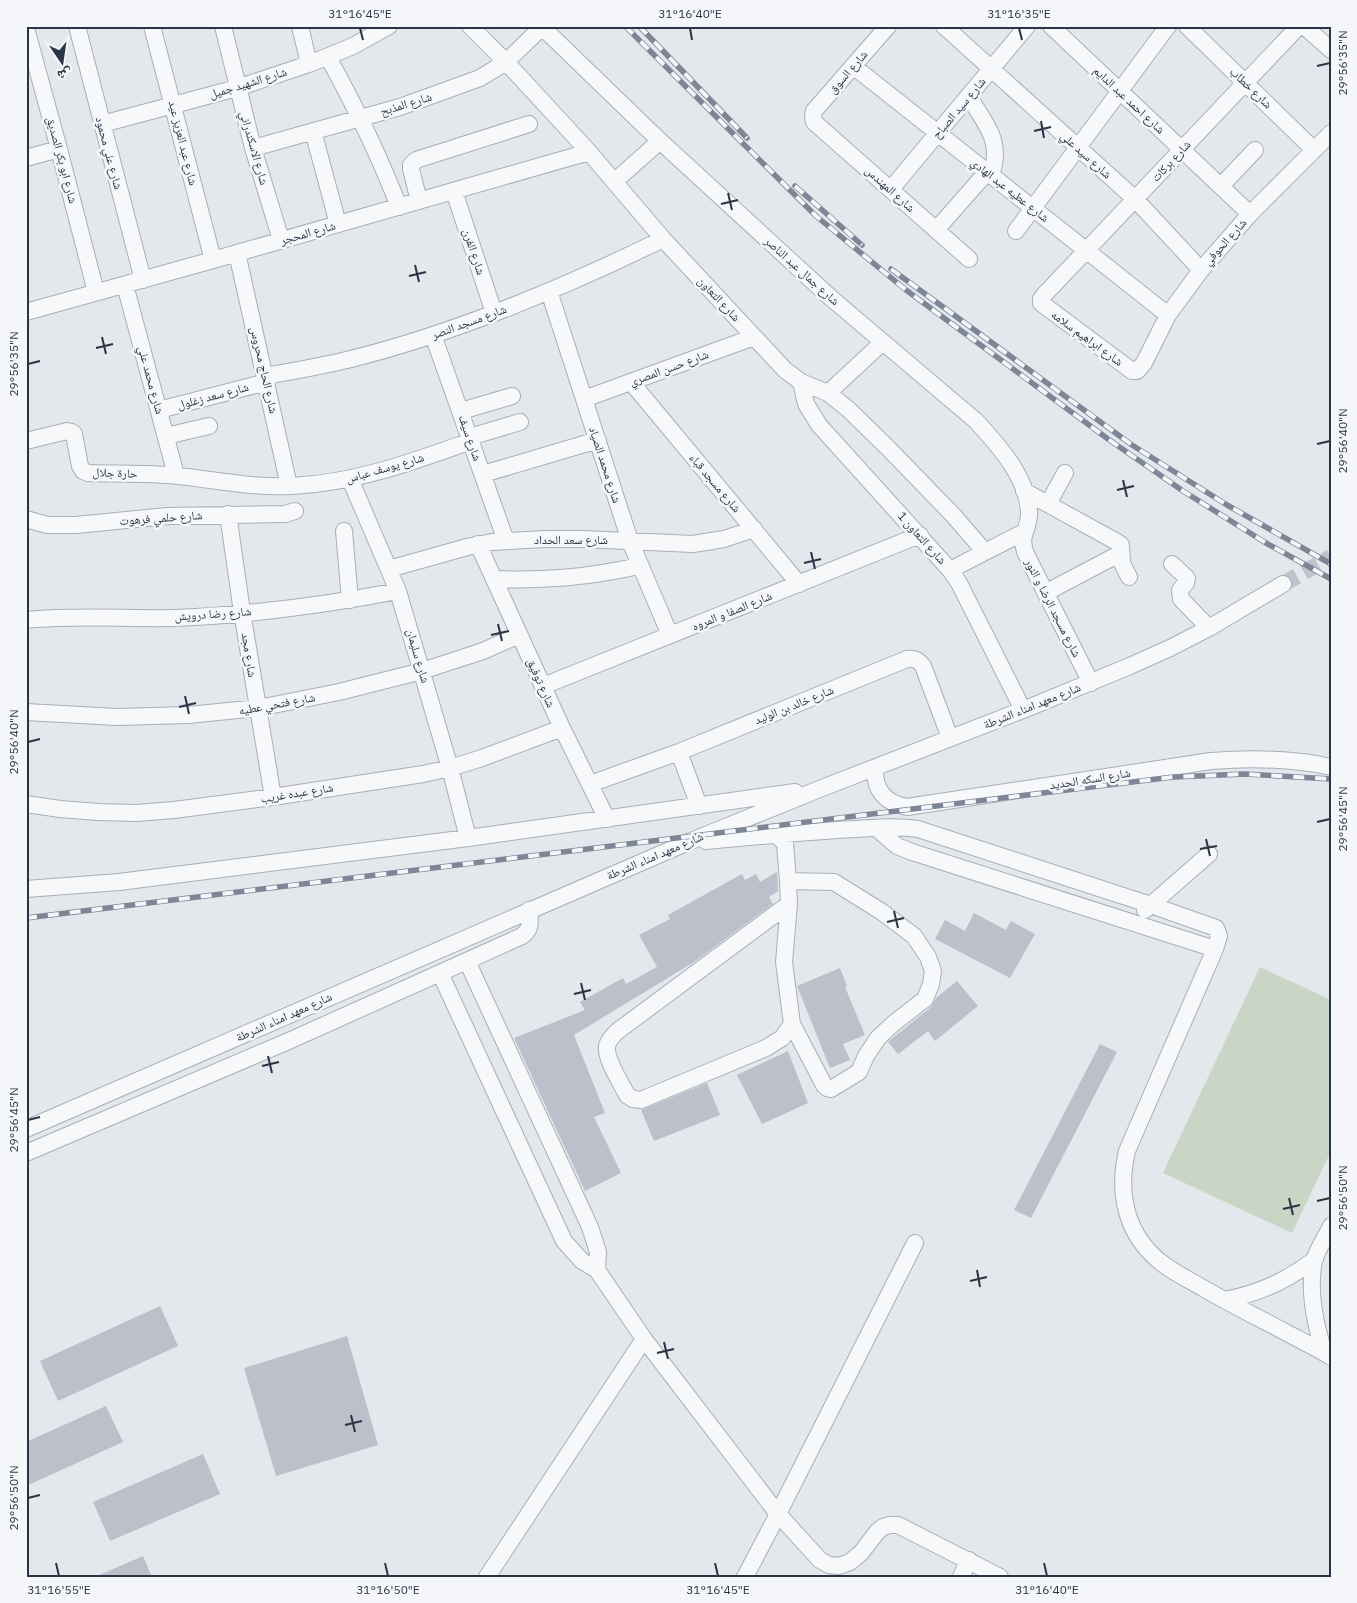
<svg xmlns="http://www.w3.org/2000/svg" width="1357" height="1603" font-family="'IBM Plex Sans','Noto Naskh Arabic',sans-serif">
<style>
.green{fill:#c9d6c5}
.building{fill:#bbc0ca}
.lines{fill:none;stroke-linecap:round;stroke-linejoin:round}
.minor-tunnel{stroke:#bfc3cb;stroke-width:16;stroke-dasharray:16 8;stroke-linecap:butt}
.minor-casing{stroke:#a9aeb7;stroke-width:18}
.minor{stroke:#f7f8fa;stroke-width:16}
.rail-casing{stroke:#7d8696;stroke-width:5.5}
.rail{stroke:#f4f6f9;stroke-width:4;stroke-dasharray:11;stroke-linecap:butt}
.ticks{fill:none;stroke:#2b3445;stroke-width:2}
.labels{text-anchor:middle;stroke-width:5;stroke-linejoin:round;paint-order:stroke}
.street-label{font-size:12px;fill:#2b3445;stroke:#f4f6f9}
.neatline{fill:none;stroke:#2b3445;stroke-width:2}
.ticks-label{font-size:12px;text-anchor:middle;fill:#2b3445}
</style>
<rect width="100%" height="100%" fill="#e4e7ec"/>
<!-- green -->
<path class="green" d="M 1260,967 L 1331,1000 L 1331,1151 L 1292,1233 L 1163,1173 Z"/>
<!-- building -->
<path class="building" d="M 777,872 L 778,891 L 769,897 L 773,904 L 694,962 L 574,1035 L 605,1113 L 594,1117 L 621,1173 L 585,1191 L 514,1038 L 585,1010 L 580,1002 L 623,978 L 626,984 L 657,967 L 639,935 L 670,919 L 668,915 L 742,874 L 745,880 L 756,874 L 760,882 Z
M 974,913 L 1006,930 L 1011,921 L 1035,934 L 1010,978 L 935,939 L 945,920 L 965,931 Z
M 840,968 L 847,986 L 845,987 L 865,1035 L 843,1044 L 850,1060 L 830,1068 L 797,986 Z
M 957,981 L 978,1006 L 935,1041 L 928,1031 L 898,1054 L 888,1042 L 931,1007 L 936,998 Z
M 1100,1044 L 1117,1052 L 1031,1218 L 1014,1210 Z
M 788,1051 L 808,1103 L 762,1124 L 737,1075 Z
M 707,1083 L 720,1115 L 654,1141 L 641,1110 Z
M 160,1306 L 178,1346 L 58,1401 L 40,1361 Z
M 347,1336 L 378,1445 L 276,1476 L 244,1368 Z
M 106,1406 L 123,1442 L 26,1486 L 26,1442 Z
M 203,1454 L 220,1494 L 110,1541 L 93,1502 Z
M 143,1556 L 152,1577 L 95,1577 Z"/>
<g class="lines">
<!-- minor-tunnel -->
<path class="minor-tunnel" d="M 1283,584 L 1331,557"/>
<!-- minor casing -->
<g class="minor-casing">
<path id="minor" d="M 77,26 L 143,280
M 152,26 L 213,260
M 223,26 L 253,148 L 281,240
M 300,26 L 309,64
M 470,26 L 506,62 L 589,152 L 663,239 L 785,370 L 801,382 L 828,393 L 848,409 L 888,448 L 953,515 L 985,552
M 541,26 L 660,141 L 831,298 L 976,421 C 999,446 1027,477 1029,512 C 1030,530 1018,534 1026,554 L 1091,683
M 888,26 L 814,111 L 813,115 L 814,122 L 969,259
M 944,26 L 1135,199 L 1201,270
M 1051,26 L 1250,214
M 1187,26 L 1314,150
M 1299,26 L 1044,295 L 1041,299 L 1041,303 L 1132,371 L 1137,371 L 1144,363 L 1168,315 L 1201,270 L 1250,214 L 1331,133
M 1304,26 L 1331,50
M 26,28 L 59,149 L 96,292
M 328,57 C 355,106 379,155 399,207
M 853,66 L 1168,315
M 969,97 C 986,125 1003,141 991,175
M 102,124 L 237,88 L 309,64 L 353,46 L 389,26
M 313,131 L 338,224
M 253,148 L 400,107 L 480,78 L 506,62 L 542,27
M 26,158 L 59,149
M 615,181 L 660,141
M 1221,186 L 1255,150
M 891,189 L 1027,26
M 454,191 L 494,313
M 419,201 L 411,169 L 411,165 L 416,160 L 529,124
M 936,230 L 987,172
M 1016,231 L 1168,26
M 237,253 L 289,486
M 125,285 L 176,475
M 549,291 L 630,541 L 670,635
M 26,312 L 213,260 L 589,152
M 433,335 L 506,541
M 265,376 C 294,371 323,366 351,359 C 459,332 563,288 663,239
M 631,382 L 799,584
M 801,382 L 806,404 L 819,425 L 950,570 L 959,583 L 1023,710
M 828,393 L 883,342
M 584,399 L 754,337
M 159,410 L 267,382
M 461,411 L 512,396
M 166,436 L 209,426
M 470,437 L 520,422
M 26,441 L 67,431 L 72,432 L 74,434 L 80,466 L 83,471 L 88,473 C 118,474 149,473 179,476 C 216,480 254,488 292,486 C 355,483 412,462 471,441
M 483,474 L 598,440
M 350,479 L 398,591 L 450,768 L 468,838
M 1024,491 L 1117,542 L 1121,545 L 1122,563 L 1129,577
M 1048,504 L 1065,473
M 228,514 L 242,612 L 273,797
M 26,519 L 47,525 L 76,525 L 167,516 L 285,514 L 295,511
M 344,531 L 350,600
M 478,544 L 562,728 L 607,819
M 1172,564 L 1187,578 L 1186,583 L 1180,590 L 1181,599 L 1209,628
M 389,569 L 467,547 L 492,542 L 546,539 L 583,539 L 693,544 L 724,539 L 754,529
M 950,570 L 1024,532
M 494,579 C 546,581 589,577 639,566
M 1045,593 L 1121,553
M 26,620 C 76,615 125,619 175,618 C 249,615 325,605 398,591
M 543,686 L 920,535
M 26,712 L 117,717 L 188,715 L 258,708 L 339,692 L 422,671 L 483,651 L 519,635
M 679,752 L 699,806
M 875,768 C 874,790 885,803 907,807 L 1211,761 C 1251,758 1291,758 1331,767
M 590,784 L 679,752 L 907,659 C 915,658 918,660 923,666 L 950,738
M 26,804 L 60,809 L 98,812 L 136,813 L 174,810 L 273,797 L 423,774 L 450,768 L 482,758 L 562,728
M 876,828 L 897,846 L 912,852 L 1215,949
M 776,834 L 785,844 L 788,881 L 789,904 L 784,962 L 792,1024 L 782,1038 L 766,1048 L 641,1100 L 633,1099 L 627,1095 C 621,1083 605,1059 607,1046 C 609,1039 614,1034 619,1030 L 789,904
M 706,841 C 749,837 793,833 837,830 C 864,829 891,825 918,829 L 1151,905 L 1216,928 L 1219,936 L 1215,949 L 1127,1151 C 1117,1194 1126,1236 1163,1264 C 1175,1273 1189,1280 1203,1288 C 1230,1304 1259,1318 1287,1333 C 1302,1341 1317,1348 1331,1357
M 788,881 L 834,882 L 882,912 L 914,936 L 928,957 L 933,971 L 931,984 L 925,999 L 894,1023 L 878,1038 L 866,1056 L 859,1072 L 831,1089 L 827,1088 L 824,1085 L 792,1024
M 26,889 L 119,882 L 468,838 L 795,792
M 1145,910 L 1209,854
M 467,961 L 590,1227 L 598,1252 L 597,1270
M 440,973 L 564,1241 L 582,1261 L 597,1270 L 644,1339 L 778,1514 L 820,1560 L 829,1565 L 839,1566 L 850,1562 L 861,1553 L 877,1532 L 883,1527 L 890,1525 L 898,1525 L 1000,1577
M 26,1129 L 686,843 L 822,788 L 1023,710 L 1130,666 L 1170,648 L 1209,628 L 1283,584
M 26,1153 L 291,1040 L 522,936 C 532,929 530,921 529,910
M 1224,1300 C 1258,1294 1287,1281 1315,1259
M 1324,1352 C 1315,1324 1308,1291 1314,1261 C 1317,1249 1326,1237 1331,1226
M 487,1577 L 644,1339
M 745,1577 L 778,1514 L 915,1243
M 961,1577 L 969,1560"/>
</g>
<!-- minor -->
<use href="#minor" class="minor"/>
<!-- rail casing -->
<g class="rail-casing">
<path id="rail" d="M 625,26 L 816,216 L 906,290 L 1108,439 L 1183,491 L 1266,543 L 1331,579
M 639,26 L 747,138
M 795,186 L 862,245
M 891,269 L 1132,445 L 1227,505 L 1331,564
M 26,918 L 1173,777 L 1245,774 L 1331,779"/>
</g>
<!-- rail -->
<use href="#rail" class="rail"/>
</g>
<!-- ticks -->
<path class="ticks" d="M 360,28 L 363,40M 690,28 L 692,40M 1019,28 L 1022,40M 1317,66 L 1330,63M 1041,121 L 1044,138M 1034,131 L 1051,127M 728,193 L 732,210M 721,204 L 738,200M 415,265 L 419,282M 409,276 L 426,272M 102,337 L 106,354M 96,348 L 113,344M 28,364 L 40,361M 1317,444 L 1330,441M 1123,480 L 1127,497M 1117,490 L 1134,486M 811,552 L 815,569M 804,563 L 821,559M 498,624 L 502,641M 491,635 L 509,631M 185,696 L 189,714M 179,707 L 196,703M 28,742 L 40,739M 1317,822 L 1330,819M 1206,839 L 1210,856M 1200,849 L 1217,846M 894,911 L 898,928M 887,922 L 904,918M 581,983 L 585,1000M 574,994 L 591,990M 268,1056 L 272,1073M 262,1066 L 279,1062M 28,1120 L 40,1117M 1289,1198 L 1293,1215M 1317,1201 L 1330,1198M 1283,1209 L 1300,1205M 977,1270 L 980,1287M 970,1281 L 987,1277M 664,1342 L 668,1359M 657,1353 L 674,1349M 351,1415 L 355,1432M 345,1425 L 362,1421M 28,1498 L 40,1495M 56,1563 L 59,1576M 385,1563 L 388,1576M 715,1563 L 718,1576M 1044,1563 L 1047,1576"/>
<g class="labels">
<!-- street labels -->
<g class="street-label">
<text transform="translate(848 72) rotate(-49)" y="4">شارع السوق</text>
<text transform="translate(248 83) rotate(-17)" y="4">شارع الشهيد جميل</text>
<text transform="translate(1251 88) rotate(44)" y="4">شارع خطاب</text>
<text transform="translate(1129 100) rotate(43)" y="4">شارع احمد عبد الدايم</text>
<text transform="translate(406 104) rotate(-17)" y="4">شارع المذبح</text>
<text transform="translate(959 108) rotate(-50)" y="4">شارع سيد الصباح</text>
<text transform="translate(183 143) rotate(76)" y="4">شارع عبد العزيز عيد</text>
<text transform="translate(254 148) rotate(74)" y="4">شارع الاسكندراني</text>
<text transform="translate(109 153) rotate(75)" y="4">شارع علي محمود</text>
<text transform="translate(1086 155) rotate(42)" y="4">شارع سيد علي</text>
<text transform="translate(62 160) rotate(75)" y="4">شارع ابو بكر الصديق</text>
<text transform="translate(1171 161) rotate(-47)" y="4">شارع بركات</text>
<text transform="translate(890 189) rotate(42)" y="4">شارع المهندس</text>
<text transform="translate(1010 190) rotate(38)" y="4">شارع عطيه عبد الهادي</text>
<text transform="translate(308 233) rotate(-16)" y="4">شارع المحجر</text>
<text transform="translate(1225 242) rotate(-48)" y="4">شارع الحوفي</text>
<text transform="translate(474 252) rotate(72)" y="4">شارع الفرن</text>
<text transform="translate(802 271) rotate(42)" y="4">شارع جمال عبد الناصر</text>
<text transform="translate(719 299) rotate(47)" y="4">شارع التعاون</text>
<text transform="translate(469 322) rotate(-20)" y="4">شارع مسجد النصر</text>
<text transform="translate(1087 338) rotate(36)" y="4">شارع ابراهيم سلامه</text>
<text transform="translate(669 368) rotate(-20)" y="4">شارع حسن المصري</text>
<text transform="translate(264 370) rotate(77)" y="4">شارع الحاج محروس</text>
<text transform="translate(151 380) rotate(75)" y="4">شارع محمد علي</text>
<text transform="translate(213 396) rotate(-15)" y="4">شارع سعد زغلول</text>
<text transform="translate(470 438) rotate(71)" y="4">شارع سيف</text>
<text transform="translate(605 465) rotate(72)" y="4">شارع محمد الصياد</text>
<text transform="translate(385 468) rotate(-16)" y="4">شارع يوسف عباس</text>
<text transform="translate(115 473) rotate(2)" y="4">حارة جلال</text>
<text transform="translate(715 483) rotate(50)" y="4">شارع مسجد قباء</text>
<text transform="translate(161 518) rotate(-4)" y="4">شارع حلمي فرهوت</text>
<text transform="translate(922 538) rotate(48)" y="4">شارع التعاون 1</text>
<text x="571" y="544">شارع سعد الحداد</text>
<text transform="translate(1053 608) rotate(63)" y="4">شارع مسجد الرضا و النور</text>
<text transform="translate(732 611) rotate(-22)" y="4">شارع الصفا و المروه</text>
<text transform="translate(213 614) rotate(-4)" y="4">شارع رضا درويش</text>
<text transform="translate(249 655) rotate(81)" y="4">شارع مجد</text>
<text transform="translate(418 656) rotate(74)" y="4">شارع سليمان</text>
<text transform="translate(541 683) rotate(66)" y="4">شارع توفيق</text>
<text transform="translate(277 704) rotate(-10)" y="4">شارع فتحي عطيه</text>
<text transform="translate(794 705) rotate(-22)" y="4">شارع خالد بن الوليد</text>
<text transform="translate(1032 706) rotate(-22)" y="4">شارع معهد امناء الشرطة</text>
<text transform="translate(1090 779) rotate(-9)" y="4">شارع السكه الحديد</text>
<text transform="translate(297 793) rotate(-9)" y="4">شارع عبده غريب</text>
<text transform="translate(655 856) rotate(-23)" y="4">شارع معهد امناء الشرطة</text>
<text transform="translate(284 1017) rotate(-24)" y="4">شارع معهد امناء الشرطة</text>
</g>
</g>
<!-- border -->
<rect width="1357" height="1603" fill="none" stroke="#f4f6f9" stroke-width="55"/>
<!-- north arrow -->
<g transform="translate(62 62) rotate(167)" stroke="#f4f6f9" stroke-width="4" paint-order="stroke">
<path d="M0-4L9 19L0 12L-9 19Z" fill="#2b3445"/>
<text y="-8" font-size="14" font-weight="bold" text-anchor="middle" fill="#2b3445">ش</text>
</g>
<rect x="28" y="28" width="1302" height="1548" class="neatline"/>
<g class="ticks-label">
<text x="360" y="18">31°16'45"E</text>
<text x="690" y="18">31°16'40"E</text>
<text x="1019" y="18">31°16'35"E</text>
<text transform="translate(1343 63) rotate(-90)" y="4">29°56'35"N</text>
<text transform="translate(14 364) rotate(-90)" y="4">29°56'35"N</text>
<text transform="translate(1343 441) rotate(-90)" y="4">29°56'40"N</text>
<text transform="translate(14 742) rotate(-90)" y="4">29°56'40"N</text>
<text transform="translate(1343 819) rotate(-90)" y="4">29°56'45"N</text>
<text transform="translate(14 1120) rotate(-90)" y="4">29°56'45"N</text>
<text transform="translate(1343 1198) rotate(-90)" y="4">29°56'50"N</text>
<text transform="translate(14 1498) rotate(-90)" y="4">29°56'50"N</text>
<text x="59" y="1594">31°16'55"E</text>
<text x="388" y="1594">31°16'50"E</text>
<text x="718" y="1594">31°16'45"E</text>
<text x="1047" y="1594">31°16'40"E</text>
</g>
</svg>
